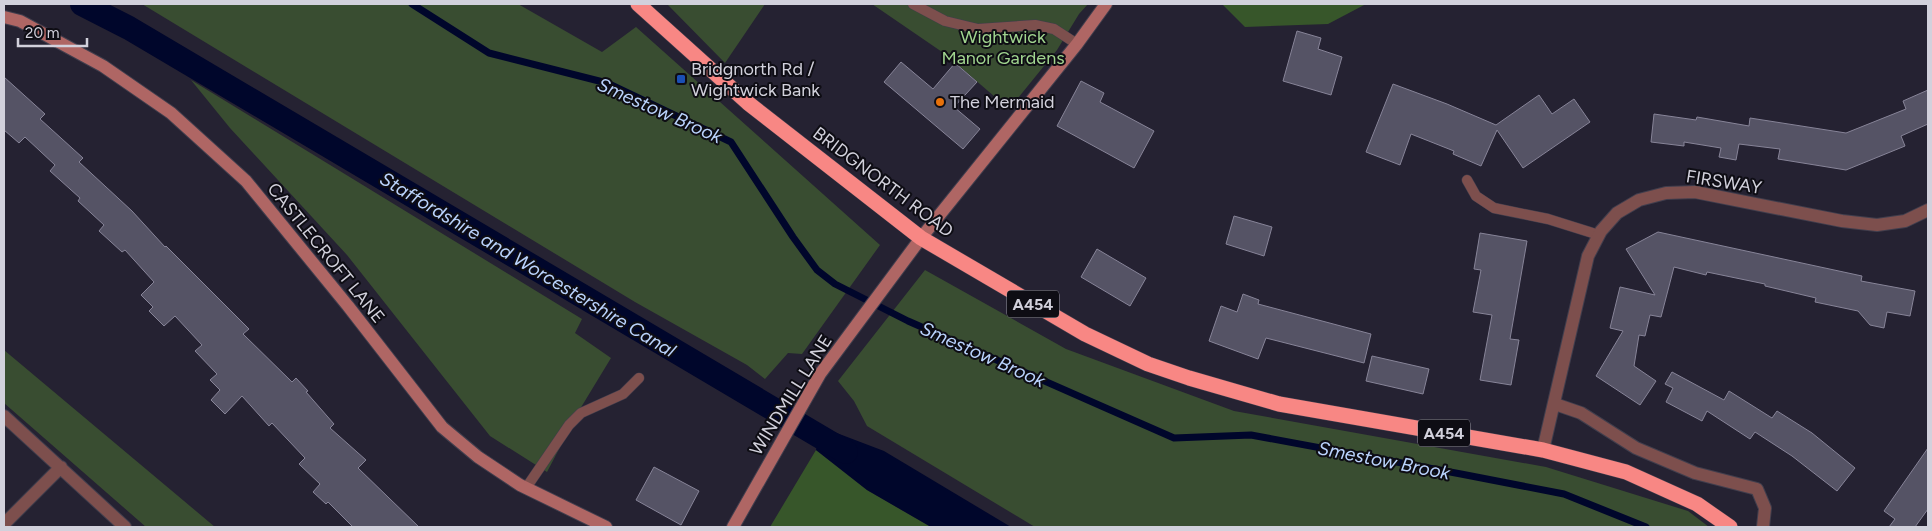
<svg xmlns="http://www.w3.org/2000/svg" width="1932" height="531" font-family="Figtree,sans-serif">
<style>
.green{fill:#394d31}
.forest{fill:#37562a}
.water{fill:#00062b}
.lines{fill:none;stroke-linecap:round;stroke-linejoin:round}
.stream{stroke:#00062b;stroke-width:7}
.canal{stroke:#00062b;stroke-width:24}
.building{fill:#555365;stroke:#878498}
.lane-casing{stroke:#413e4d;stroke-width:11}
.street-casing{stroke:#413e4d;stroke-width:14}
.secondary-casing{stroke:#413e4d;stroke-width:14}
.highway-casing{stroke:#413e4d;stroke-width:16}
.lane{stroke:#7d4f4d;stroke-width:10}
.street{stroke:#7d4f4d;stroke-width:12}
.secondary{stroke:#af6664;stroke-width:12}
.highway{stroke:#f88784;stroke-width:15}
.transit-dot{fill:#1a4fb4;stroke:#0e0d14;stroke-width:2}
.food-dot{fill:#e8710a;stroke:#0e0d14;stroke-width:2}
.labels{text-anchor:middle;stroke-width:4;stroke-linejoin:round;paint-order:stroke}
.shield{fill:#0e0d14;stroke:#9796a0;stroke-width:1}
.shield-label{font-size:16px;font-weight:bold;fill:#d2d1dc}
.park-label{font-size:18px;fill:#a1d58f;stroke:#0e0d14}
.poi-label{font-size:18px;fill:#d2d1dc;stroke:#0e0d14;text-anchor:start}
.street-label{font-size:18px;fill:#d2d1dc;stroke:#0e0d14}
.water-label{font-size:19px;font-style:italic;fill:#bad3fd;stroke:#0e0d14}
</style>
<rect width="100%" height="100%" fill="#252232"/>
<!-- green -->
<path class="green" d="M 142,4 L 518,4 L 602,52 L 636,27 L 880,245 L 802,354 L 788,353 L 765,379 L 747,365 L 635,302 Z
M 667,4 L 765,4 L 725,63 Z
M 872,4 L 1088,4 L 1079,14 L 1057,50 L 1009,109 L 945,54 Z
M 191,80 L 582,319 L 575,333 L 611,358 L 580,409 L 547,472 L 490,436 L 347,255 L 230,128 Z
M 925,270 L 1066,349 L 1234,411 L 1546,467 L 1688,511 L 1709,527 L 1035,527 L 867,426 L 854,401 L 838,381 Z
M 4,350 L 215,527 L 146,527 L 4,403 Z"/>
<!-- forest -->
<path class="forest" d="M 1222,4 L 1366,4 L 1328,24 L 1245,27 Z
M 816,450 L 867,490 L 931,527 L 770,527 Z"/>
<!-- water -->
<path class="water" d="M 821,427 L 884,451 L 1011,527 L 931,527 L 867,490 L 816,450 Z"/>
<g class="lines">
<!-- stream -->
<path class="stream" d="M 412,4 L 489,53 L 607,83 L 731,142 L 793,237 L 817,270 L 835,284 L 908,321 L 1174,438 L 1251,435 L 1461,474 L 1564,494 L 1646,527"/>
<!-- canal -->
<path class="canal" d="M 82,4 L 129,28 L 846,452"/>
</g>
<!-- building -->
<path class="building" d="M 1297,31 L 1321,38 L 1318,49 L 1342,57 L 1331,95 L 1283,81 Z
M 901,62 L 933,89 L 955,63 L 977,82 L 954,107 L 980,129 L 963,149 L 884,82 Z
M 4,77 L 45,114 L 40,119 L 83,158 L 79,162 L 132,211 L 165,247 L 166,246 L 249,329 L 243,334 L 292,382 L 296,378 L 308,391 L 306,392 L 334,424 L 330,428 L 366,460 L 358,468 L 419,527 L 353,527 L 328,502 L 326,504 L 313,492 L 320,484 L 299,464 L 305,458 L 272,423 L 269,426 L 242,396 L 225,414 L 211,400 L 220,390 L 210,380 L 217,374 L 195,351 L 202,345 L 175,316 L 164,326 L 149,311 L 153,307 L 141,295 L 154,282 L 125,250 L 122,252 L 99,231 L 104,225 L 78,201 L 80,198 L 50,171 L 55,165 L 25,137 L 19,143 L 4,130 Z
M 1081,81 L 1104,93 L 1100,102 L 1154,131 L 1134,168 L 1057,126 Z
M 1393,84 L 1447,104 L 1496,125 L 1539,95 L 1552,114 L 1574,99 L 1590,122 L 1523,168 L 1497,130 L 1481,166 L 1453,154 L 1454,151 L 1411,134 L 1400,165 L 1366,152 Z
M 1928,90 L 1928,124 L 1901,136 L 1905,146 L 1846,170 L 1778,159 L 1780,149 L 1739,144 L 1736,160 L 1719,157 L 1721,148 L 1684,142 L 1684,146 L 1651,142 L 1654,114 L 1696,120 L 1697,117 L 1749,126 L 1750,118 L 1846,133 L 1906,109 L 1903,101 Z
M 1234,216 L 1272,227 L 1264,256 L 1226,244 Z
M 1658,232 L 1862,276 L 1861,281 L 1915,291 L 1910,316 L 1887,312 L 1884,328 L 1870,325 L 1858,311 L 1815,302 L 1816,298 L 1765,286 L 1765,284 L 1707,272 L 1706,275 L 1674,267 L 1661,317 L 1650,315 L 1645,336 L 1639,335 L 1634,366 L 1656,381 L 1640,405 L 1596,376 L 1623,331 L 1610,328 L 1620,287 L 1655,295 L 1626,249 Z
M 1480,233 L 1527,241 L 1510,339 L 1519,340 L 1511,385 L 1480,380 L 1492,315 L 1473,312 L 1481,270 L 1474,269 Z
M 1097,249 L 1146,278 L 1130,306 L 1081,277 Z
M 1243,294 L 1259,300 L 1258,304 L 1371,334 L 1364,363 L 1266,338 L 1258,359 L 1209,341 L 1221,306 L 1237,312 Z
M 1372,356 L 1429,369 L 1423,394 L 1366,381 Z
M 1672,372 L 1724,400 L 1729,391 L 1772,418 L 1777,411 L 1812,433 L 1855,468 L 1837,491 L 1792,456 L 1755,432 L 1750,439 L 1707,411 L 1702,421 L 1666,402 L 1673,388 L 1665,384 Z
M 1928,448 L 1928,509 L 1915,527 L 1889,527 L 1895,519 L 1884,511 Z
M 654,467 L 699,491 L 681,525 L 636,500 Z"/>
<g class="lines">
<!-- lane casing -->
<g class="lane-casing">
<path id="lane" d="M 913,4 L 945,21 L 978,29 L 1035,25 L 1054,29 L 1077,44
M 1467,180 L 1476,196 L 1494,208 L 1548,219 L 1599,235
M 526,488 L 569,425 L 581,413 L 623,394 L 639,378"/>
</g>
<!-- street casing -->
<g class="street-casing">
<path id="street" d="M 1555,404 L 1581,413 L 1636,448 L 1695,473 L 1757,489 L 1765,508 L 1763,527
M 4,416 L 125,527
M 1543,450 L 1588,256 L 1601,231 L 1617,213 L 1639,200 L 1666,193 L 1695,192 L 1842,221 L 1877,225 L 1905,221 L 1928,210
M 4,524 L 61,467"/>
</g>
<!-- secondary casing -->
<g class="secondary-casing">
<path id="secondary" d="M 4,17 L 20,21 L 103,66 L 171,113 L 246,181 L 348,306 L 442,427 L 478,457 L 520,485 L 606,527
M 733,527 L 820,374 L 921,238 L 1077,44 L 1106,4"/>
</g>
<!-- highway casing -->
<g class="highway-casing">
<path id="highway" d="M 638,4 L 748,103 L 921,238 L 1085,334 L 1148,364 L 1189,378 L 1279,404 L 1543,450 L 1626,472 L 1697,504 L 1730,527"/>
</g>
<!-- lane -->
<use href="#lane" class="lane"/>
<!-- street -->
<use href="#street" class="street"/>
<!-- secondary -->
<use href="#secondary" class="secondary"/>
<!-- highway -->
<use href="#highway" class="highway"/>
</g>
<!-- markers -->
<rect class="transit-dot" x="676" y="74" width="10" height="10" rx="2.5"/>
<circle class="food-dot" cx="940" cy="102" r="5"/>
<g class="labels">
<!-- shield labels -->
<g class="shield">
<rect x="1007" y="290.5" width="52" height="27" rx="4"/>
<rect x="1418" y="419.5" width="52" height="27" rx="4"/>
</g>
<g class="shield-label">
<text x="1033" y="310">A454</text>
<text x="1444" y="439">A454</text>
</g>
<!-- park labels -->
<g class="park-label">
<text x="1003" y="43">Wightwick<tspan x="1003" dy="21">Manor Gardens</tspan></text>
</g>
<!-- poi labels -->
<g class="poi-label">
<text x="691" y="75">Bridgnorth Rd /<tspan x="691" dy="21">Wightwick Bank</tspan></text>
<text x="950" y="108">The Mermaid</text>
</g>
<!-- street labels -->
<g class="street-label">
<text transform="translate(883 182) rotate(37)" y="6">BRIDGNORTH ROAD</text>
<text transform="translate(1724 182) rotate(9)" y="6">FIRSWAY</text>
<text transform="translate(326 253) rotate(51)" y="6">CASTLECROFT LANE</text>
<text transform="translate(791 395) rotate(-58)" y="6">WINDMILL LANE</text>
</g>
<!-- water labels -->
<g class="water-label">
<text transform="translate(660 110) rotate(24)" y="7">Smestow Brook</text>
<text transform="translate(528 264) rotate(31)" y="7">Staffordshire and Worcestershire Canal</text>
<text transform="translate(983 354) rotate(24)" y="7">Smestow Brook</text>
<text transform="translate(1384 460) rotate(11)" y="7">Smestow Brook</text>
</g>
</g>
<!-- border -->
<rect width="1932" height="531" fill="none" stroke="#d2d1dc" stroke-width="10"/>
<!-- scale -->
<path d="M18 38v8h69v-8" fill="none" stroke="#d2d1dc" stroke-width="2.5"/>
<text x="25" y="38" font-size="15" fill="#d2d1dc" stroke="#0e0d14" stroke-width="4" paint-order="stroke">20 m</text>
</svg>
